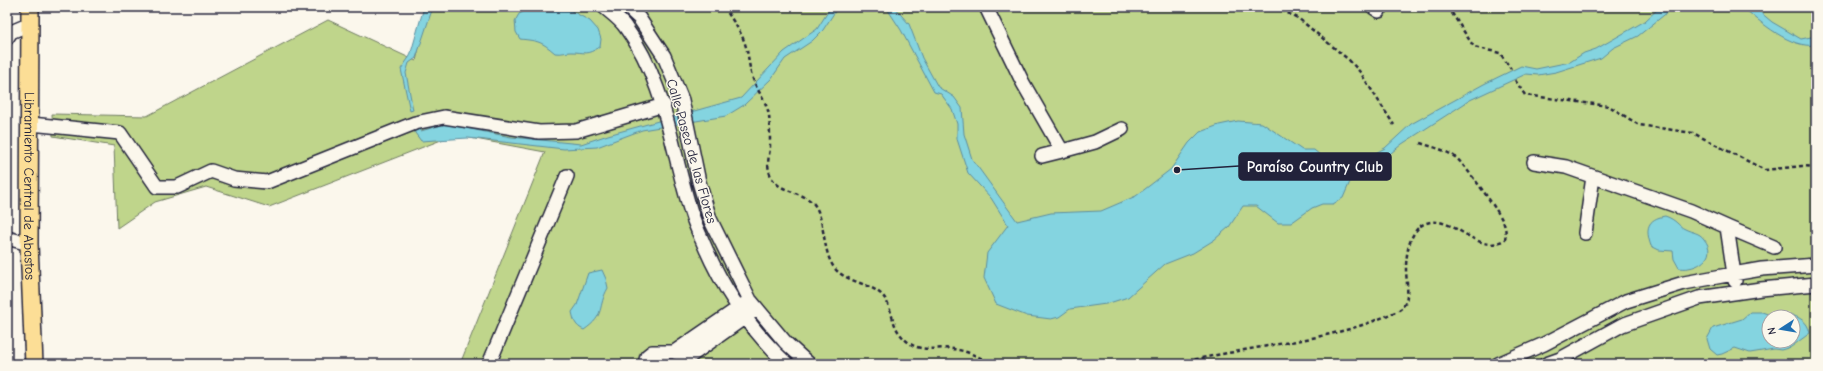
<svg xmlns="http://www.w3.org/2000/svg" width="1823" height="371" font-family="'Comic Neue',sans-serif">
<style>
.green{fill:#bfd58b;stroke:#707c63;fill-rule:evenodd}
.water{fill:#84d4e0;stroke:#5d8d9e}
.lines{fill:none;stroke-linecap:round;stroke-linejoin:round}
.minor-casing{stroke:#22223b;stroke-width:16}
.major-casing{stroke:#22223b;stroke-width:20}
.path{stroke:#22223b;stroke-width:2.5;stroke-dasharray:4 3;stroke-linecap:butt}
.minor{stroke:#fbf7ec;stroke-width:13}
.major{stroke:#fcde96;stroke-width:17}
.labels{text-anchor:middle;stroke-width:3;stroke-linejoin:round;paint-order:stroke}
.street-label{font-size:14px;fill:#22223b;stroke:#fbf7ec}
.leader{fill:none;stroke:#22223b;stroke-width:1.5}
.callout-dot{fill:#22223b;stroke:#fbf7ec;stroke-width:1.5}
.callout{fill:#22223b;stroke:#22223b;stroke-width:1.5}
.callout-label{font-size:15px;text-anchor:middle;font-weight:bold;fill:#fff}
</style>
<rect width="100%" height="100%" fill="#fbf7ec"/>
<filter id="ink" filterUnits="userSpaceOnUse"><feTurbulence type="fractalNoise" baseFrequency=".025" numOctaves="2"/><feDisplacementMap in="SourceGraphic" scale="8" xChannelSelector="R" yChannelSelector="G"/><feConvolveMatrix kernelMatrix="1 2 1 2 8 2 1 2 1" color-interpolation-filters="sRGB"/></filter>
<g filter="url(#ink)">
<!-- green -->
<path class="green" d="M 428,7 L 1816,7 L 1816,364 L 460,364 L 545,152 L 454,135 L 269,207 L 206,187 L 155,202 L 117,228 L 114,146 L 53,136 L 52,114 L 147,116 L 328,20 L 416,61 ZM 1769,317 L 1793,317 L 1793,341 L 1769,341 Z"/>
<!-- water -->
<path class="water" d="M 424,7 L 433,7 L 416,58 L 409,63 L 406,73 L 413,110 L 410,111 L 401,69 L 410,56 Z
M 831,7 L 838,7 L 823,30 L 812,41 L 785,59 L 771,79 L 744,105 L 726,116 L 642,130 L 597,147 L 564,149 L 468,138 L 421,141 L 415,133 L 413,124 L 417,124 L 421,131 L 445,124 L 511,137 L 581,144 L 608,135 L 741,98 L 784,52 L 817,29 Z
M 886,7 L 894,7 L 909,24 L 922,58 L 938,87 L 954,97 L 962,108 L 964,134 L 972,159 L 1017,221 L 1051,213 L 1101,211 L 1136,196 L 1171,169 L 1189,143 L 1200,132 L 1219,125 L 1238,121 L 1262,123 L 1302,150 L 1314,150 L 1327,161 L 1347,168 L 1385,148 L 1411,124 L 1484,84 L 1521,66 L 1536,69 L 1570,62 L 1584,53 L 1596,49 L 1645,21 L 1660,7 L 1674,7 L 1638,36 L 1613,48 L 1601,58 L 1556,72 L 1538,75 L 1526,74 L 1470,100 L 1402,144 L 1380,162 L 1352,177 L 1343,198 L 1333,204 L 1322,204 L 1312,208 L 1291,223 L 1278,223 L 1256,206 L 1243,206 L 1229,227 L 1214,240 L 1193,253 L 1165,264 L 1128,297 L 1106,304 L 1070,309 L 1059,317 L 1051,319 L 1027,316 L 996,304 L 984,278 L 987,253 L 1008,225 L 991,198 L 968,173 L 957,139 L 957,124 L 952,109 L 941,94 L 934,92 L 901,30 Z
M 1742,7 L 1754,7 L 1772,22 L 1801,39 L 1816,36 L 1816,45 C 1790,49 1761,22 1742,7 Z
M 531,8 L 570,10 L 590,21 L 598,30 L 601,39 L 600,47 C 585,56 586,52 571,52 C 566,52 561,54 555,53 C 541,41 538,41 520,39 L 516,32 L 515,21 L 519,14 Z
M 1665,216 C 1677,220 1678,226 1685,229 C 1693,233 1699,232 1704,239 C 1719,257 1696,271 1679,268 L 1674,259 L 1673,251 L 1659,250 L 1651,246 C 1645,229 1647,219 1665,216 Z
M 602,270 L 606,279 L 608,288 C 597,307 606,315 584,330 C 575,326 574,321 572,312 L 577,305 L 588,273 Z
M 1750,312 L 1762,312 L 1776,317 L 1769,317 L 1769,341 L 1793,341 L 1793,317 L 1784,317 L 1789,314 C 1800,318 1807,320 1810,333 L 1791,347 L 1781,350 L 1774,349 L 1750,353 L 1735,348 L 1722,354 L 1717,355 L 1710,349 L 1707,339 L 1713,328 L 1742,319 Z"/>
<g class="lines">
<!-- minor casing -->
<g class="minor-casing">
<path id="minor" d="M 604,7 C 611,13 621,20 626,28 C 666,82 671,150 691,212 C 694,222 698,231 702,240 C 722,288 749,329 787,364
M 627,7 L 639,18 L 664,56 L 682,100 L 699,182 L 710,219 L 750,300 L 786,343 L 809,364
M 986,7 L 1023,83 L 1062,151 L 1042,156
M 1373,7 L 1379,11
M 7,38 L 11,32 L 30,24
M 31,124 L 120,133 L 157,187 L 177,187 L 211,171 L 234,179 L 267,182 L 415,123 L 444,117 L 539,132 L 576,131 L 664,105
M 1062,151 L 1095,142 L 1122,129
M 1534,162 L 1566,167 L 1691,211 L 1727,227 L 1735,281
M 1727,227 L 1774,247
M 1585,233 L 1593,177
M 7,238 L 29,244
M 674,352 L 744,304
M 689,357 L 751,313
M 489,364 L 567,176
M 645,364 L 647,356 L 652,352 L 674,352 L 681,355
M 1498,364 L 1544,344 L 1626,301 L 1684,283 L 1733,274 L 1762,269 L 1816,265
M 1546,364 L 1560,359 L 1622,325 L 1699,298 L 1761,289 L 1816,284"/>
</g>
<!-- major casing -->
<g class="major-casing">
<g id="major">
<path id="s1" d="M 30,7 L 29,244 L 34,364"/>
</g>
</g>
<!-- path -->
<path class="path" d="M 724,7 C 732,20 742,32 746,47 C 749,57 749,69 753,79 C 757,91 767,102 769,115 C 770,127 770,137 770,149 C 769,155 767,164 769,170 C 773,193 799,189 813,203 C 825,216 822,249 833,266 C 843,282 869,282 882,295 C 892,305 891,323 900,334 C 919,358 935,344 958,350 C 971,352 983,360 995,364
M 1275,7 L 1298,18 L 1349,60 L 1360,72 L 1394,125
M 1448,7 L 1474,47 L 1500,53 L 1511,69
M 1515,80 L 1525,95 L 1609,106 L 1639,125 L 1693,133 L 1765,170 L 1802,166 L 1816,167
M 1132,364 C 1145,363 1158,364 1171,363 C 1192,361 1213,355 1234,352 C 1285,342 1338,337 1386,316 C 1392,313 1401,311 1404,305 C 1410,296 1406,280 1406,269 C 1406,255 1409,231 1424,224 C 1453,211 1478,259 1505,239 C 1506,234 1506,230 1504,224 C 1501,214 1464,163 1455,157 C 1444,149 1432,147 1420,143"/>
<!-- minor -->
<use href="#minor" class="minor"/>
<!-- major -->
<use href="#major" class="major"/>
</g>
</g>
<g class="labels">
<!-- street labels -->
<g class="street-label">
<text transform="translate(692 151) rotate(74)" y="5">Calle Paseo de las Flores</text>
<text dy="5" stroke="none"><textPath href="#s1" startOffset="179">Libramiento Central de Abastos</textPath></text>
</g>
</g>
<!-- callouts -->
<path class="leader" d="M1177 170L1239 166"/>
<circle class="callout-dot" cx="1177" cy="170" r="4"/>
<rect class="callout" x="1239" y="153" width="152" height="27" rx="4"/>
<g class="callout-label">
<text x="1315" y="172">Paraíso Country Club</text>
</g>
<!-- margin -->
<rect width="1823" height="371" fill="none" stroke="#fbf7ec" stroke-width="24"/>
<rect x="12" y="12" width="1799" height="347" fill="none" stroke="#22223b" stroke-width="1.5" filter="url(#ink)"/>
<!-- north arrow -->
<g transform="translate(1781 329) rotate(258)"><circle r="19" fill="#fbf7ec" stroke="#a4a2a5"/>
<path d="M0-3L7 15L0 10L-7 15Z" fill="#1f6fb2"/>
<text y="-6" font-size="11" font-weight="bold" text-anchor="middle" fill="#22223b">N</text>
</g>
</svg>
